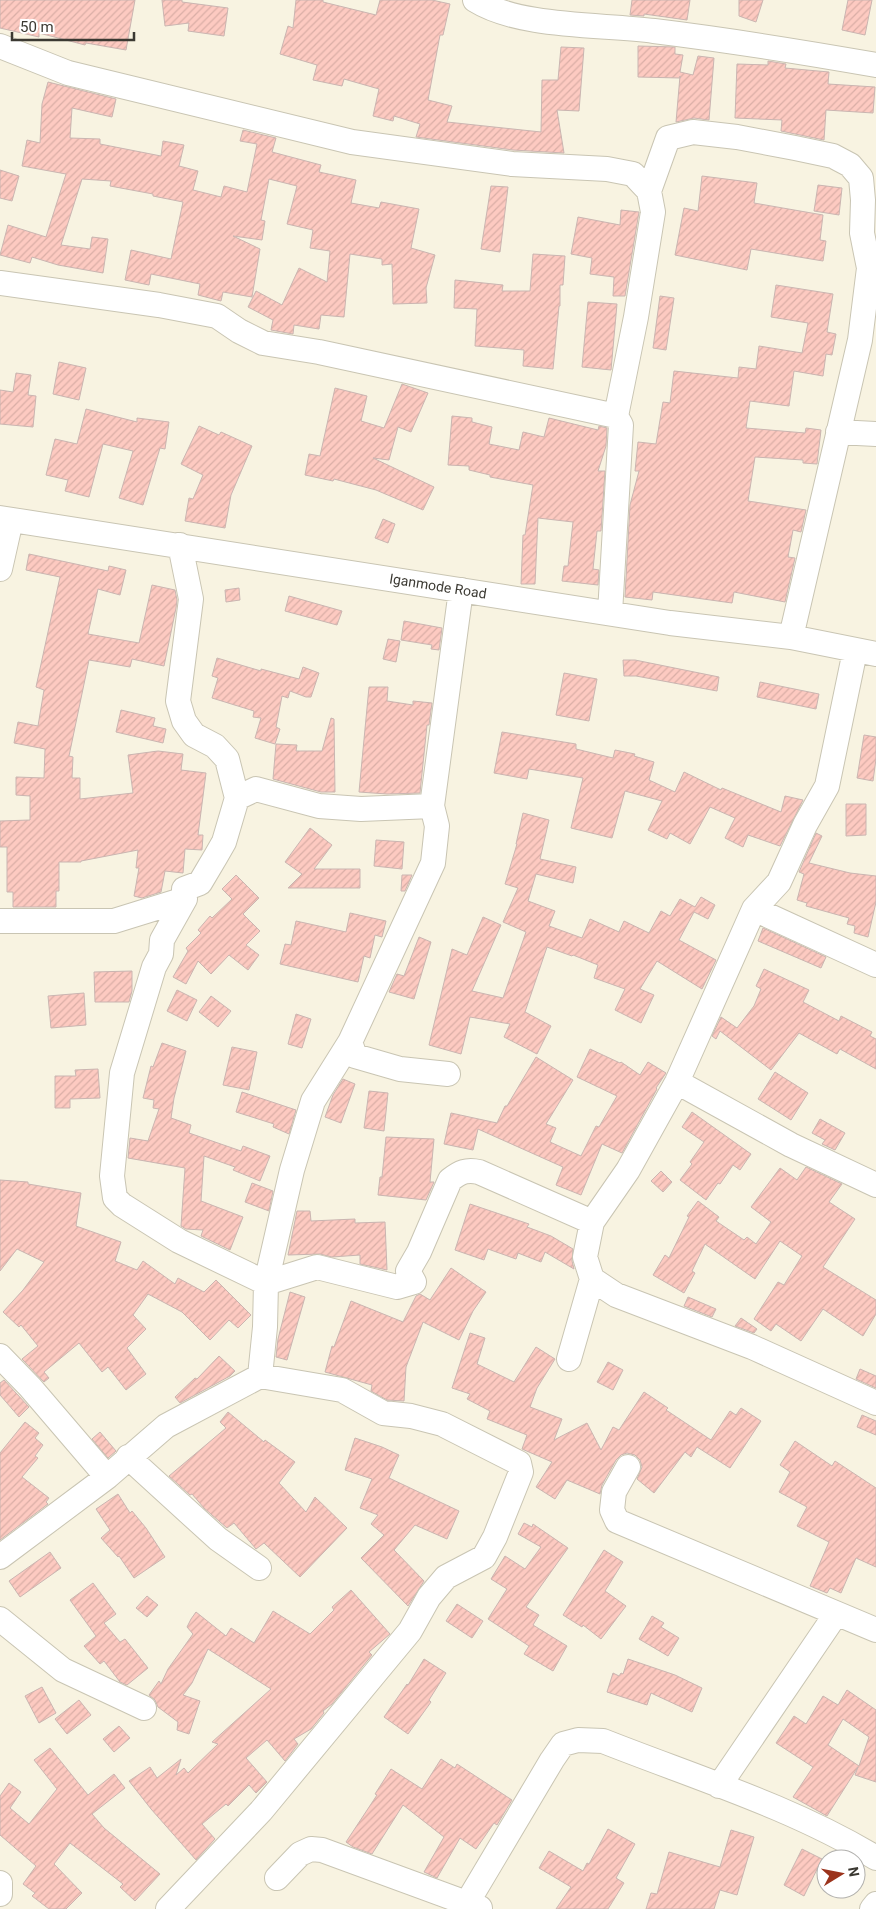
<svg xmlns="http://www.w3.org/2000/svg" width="876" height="1909" font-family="Roboto,sans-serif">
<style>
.building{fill:url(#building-hatch);stroke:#cab5b1;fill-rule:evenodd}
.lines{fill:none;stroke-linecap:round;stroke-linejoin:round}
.minor-casing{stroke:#c9c5b3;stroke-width:26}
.minor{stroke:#fff;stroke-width:24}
.labels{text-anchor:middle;stroke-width:5;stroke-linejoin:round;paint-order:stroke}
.street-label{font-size:14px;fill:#3b3932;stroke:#fff}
</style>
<defs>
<pattern id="building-hatch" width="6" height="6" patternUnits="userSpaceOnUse" patternTransform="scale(1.25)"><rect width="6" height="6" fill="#fdcac1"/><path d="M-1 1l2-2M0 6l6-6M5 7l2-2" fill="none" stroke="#daaea6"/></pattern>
</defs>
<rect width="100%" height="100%" fill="#f8f3e1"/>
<!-- building -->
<path class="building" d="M 0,0 L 135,0 L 126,50 L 86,43 L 85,45 L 39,33 L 39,37 L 0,28 Z
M 162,0 L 182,0 L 182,2 L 228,8 L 224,36 L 188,31 L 189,23 L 165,26 Z
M 296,0 L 323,0 L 323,2 L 376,15 L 380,0 L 432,0 L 450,4 L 443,35 L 440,35 L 428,100 L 452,106 L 447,122 L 541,132 L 542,80 L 558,80 L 561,47 L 584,48 L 579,111 L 557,110 L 564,153 L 513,150 L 416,137 L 420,124 L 394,116 L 393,121 L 373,116 L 379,89 L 344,79 L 342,86 L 313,80 L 317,65 L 280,54 L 288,26 L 293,28 Z
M 632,0 L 690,0 L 687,20 L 644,14 L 644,16 L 630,15 Z
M 739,0 L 763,0 L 756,22 L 739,16 Z
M 848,0 L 872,0 L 865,35 L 842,30 Z
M 638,46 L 675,47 L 675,54 L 683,55 L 680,72 L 693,75 L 698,56 L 714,58 L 709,120 L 694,118 L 676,122 L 680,76 L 680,78 L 638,77 Z
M 768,61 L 786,64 L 785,68 L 829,72 L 828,84 L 875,87 L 873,113 L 826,110 L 824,140 L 781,131 L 782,120 L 735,118 L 737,64 L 768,65 Z
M 48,82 L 116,99 L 112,117 L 72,108 L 70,138 L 100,139 L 100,144 L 161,156 L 163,141 L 184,145 L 179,166 L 198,171 L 193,190 L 221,197 L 224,186 L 247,192 L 257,144 L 240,141 L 243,130 L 276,138 L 272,152 L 321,165 L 319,172 L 356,180 L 351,203 L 379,208 L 381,202 L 419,209 L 411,248 L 435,255 L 426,288 L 427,303 L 393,304 L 392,264 L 382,265 L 382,259 L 350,254 L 344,317 L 321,315 L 319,329 L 294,325 L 293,334 L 271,330 L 273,320 L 248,307 L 256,291 L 282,305 L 299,268 L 327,282 L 330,251 L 310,248 L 313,230 L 287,224 L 297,186 L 269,179 L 261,220 L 265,221 L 262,240 L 233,236 L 260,249 L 252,297 L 223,292 L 221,301 L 198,295 L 200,284 L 151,274 L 149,285 L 125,280 L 131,250 L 171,259 L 183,202 L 153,196 L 153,194 L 110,186 L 111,181 L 82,179 L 61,245 L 90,249 L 92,237 L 108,239 L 103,273 L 58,265 L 32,257 L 30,263 L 0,255 L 8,225 L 46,237 L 66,174 L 22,166 L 27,140 L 40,143 L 42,104 Z
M 0,170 L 19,176 L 12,201 L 0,198 Z
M 702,176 L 757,183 L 754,203 L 823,215 L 820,240 L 826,241 L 823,261 L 751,249 L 747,270 L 675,255 L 684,208 L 698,211 Z
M 818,185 L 842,188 L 839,215 L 814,211 Z
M 491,186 L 508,187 L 500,252 L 481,249 Z
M 621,210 L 639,212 L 625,296 L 613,296 L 614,277 L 590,274 L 592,258 L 571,254 L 578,217 L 620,225 Z
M 533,254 L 565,256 L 563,285 L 560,285 L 560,306 L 559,306 L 553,369 L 523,366 L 524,350 L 475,346 L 477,309 L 454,308 L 455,280 L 503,285 L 502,291 L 530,291 Z
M 776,285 L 833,294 L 827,332 L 836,334 L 832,355 L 826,354 L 823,376 L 794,371 L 789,406 L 750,401 L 746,428 L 805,433 L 806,428 L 821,430 L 817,464 L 803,463 L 803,460 L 755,457 L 748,501 L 806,510 L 801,532 L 793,530 L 788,557 L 795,558 L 785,602 L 734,592 L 732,603 L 653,592 L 652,600 L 625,597 L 630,505 L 639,471 L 635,471 L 638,442 L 656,444 L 663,402 L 670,403 L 674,371 L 738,378 L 739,367 L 756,369 L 759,346 L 802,353 L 808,323 L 771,317 Z
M 660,296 L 674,298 L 666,350 L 653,348 Z
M 588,302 L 617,304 L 611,370 L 582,367 Z
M 59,362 L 86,368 L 79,400 L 53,394 Z
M 16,373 L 31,375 L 28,395 L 36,396 L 33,427 L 0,424 L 0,390 L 13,392 Z
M 402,384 L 428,393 L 411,432 L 398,427 L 389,460 L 373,458 L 434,487 L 423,510 L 376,490 L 334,479 L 333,481 L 305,475 L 309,454 L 320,456 L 335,388 L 367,396 L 361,421 L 384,428 Z
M 86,409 L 137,422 L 137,418 L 169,422 L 165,449 L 160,448 L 143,505 L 119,498 L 133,451 L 103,444 L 89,497 L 65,491 L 68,480 L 46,475 L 55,439 L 77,444 Z
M 452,416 L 472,418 L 472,422 L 492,427 L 489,444 L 519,450 L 523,432 L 544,437 L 549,418 L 598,430 L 599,426 L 607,428 L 606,446 L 598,471 L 605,471 L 601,531 L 597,531 L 593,569 L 599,570 L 598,585 L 562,581 L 564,566 L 568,566 L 573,522 L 538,518 L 535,584 L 521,584 L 523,535 L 525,535 L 533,485 L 490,477 L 490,475 L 469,470 L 469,466 L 448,465 Z
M 199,426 L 219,435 L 221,432 L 252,446 L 231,495 L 225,528 L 185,521 L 189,498 L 193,499 L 203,475 L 181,464 Z
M 383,519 L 395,524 L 388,543 L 375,538 Z
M 29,554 L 108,571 L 109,566 L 126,570 L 120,595 L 98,589 L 88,634 L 139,643 L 152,585 L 175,590 L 177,600 L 176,608 L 164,666 L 132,659 L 130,667 L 89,660 L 69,756 L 73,757 L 72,778 L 80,778 L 80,799 L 133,793 L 128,755 L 158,751 L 183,754 L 181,770 L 206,773 L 198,835 L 203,835 L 202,850 L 185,849 L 183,873 L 165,871 L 161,892 L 142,898 L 134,896 L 139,868 L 136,868 L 138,850 L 81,861 L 81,862 L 59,862 L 59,891 L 56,891 L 56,907 L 13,907 L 13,892 L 7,892 L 7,847 L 0,847 L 0,821 L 30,820 L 30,796 L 16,795 L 16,777 L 44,778 L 45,749 L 14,743 L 18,722 L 38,726 L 44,690 L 36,687 L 60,577 L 26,570 Z
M 239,588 L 240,600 L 226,602 L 225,590 Z
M 289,596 L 342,611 L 337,625 L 285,611 Z
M 404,621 L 442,628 L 439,650 L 431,649 L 432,645 L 401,640 Z
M 388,639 L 400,641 L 396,662 L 383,659 Z
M 217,658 L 261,671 L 261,669 L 299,679 L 303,667 L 319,673 L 311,697 L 306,697 L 290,691 L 288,698 L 282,696 L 276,727 L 280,729 L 275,744 L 255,738 L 261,718 L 253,717 L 254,711 L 212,698 L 218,678 L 212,676 Z
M 623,660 L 635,660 L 719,677 L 717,691 L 636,676 L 624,676 Z
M 564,673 L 597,679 L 589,721 L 556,715 Z
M 760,682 L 819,694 L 816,709 L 757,697 Z
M 369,687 L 388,687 L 387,701 L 413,705 L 413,701 L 432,703 L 429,725 L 427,725 L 420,793 L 387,794 L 359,792 Z
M 121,710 L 155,718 L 153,726 L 166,729 L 163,743 L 116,732 Z
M 331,718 L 334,719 L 335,792 L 321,792 L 273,779 L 276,744 L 297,745 L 296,751 L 322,751 Z
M 502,732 L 576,744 L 576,749 L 613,758 L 615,750 L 635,754 L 634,756 L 654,762 L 649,780 L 675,792 L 684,772 L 721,790 L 722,788 L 781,812 L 785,796 L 803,800 L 780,846 L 748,835 L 743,847 L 725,838 L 735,818 L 710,807 L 690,844 L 670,833 L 667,839 L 648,830 L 662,801 L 625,791 L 612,838 L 571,828 L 583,778 L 529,769 L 527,779 L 494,773 Z
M 864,735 L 876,737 L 876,759 L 873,781 L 857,778 Z
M 846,804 L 866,804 L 866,835 L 846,836 Z
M 523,813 L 549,820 L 540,859 L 576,867 L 573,883 L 536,874 L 528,901 L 555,911 L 549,926 L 582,938 L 590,919 L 619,932 L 624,921 L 649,933 L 661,911 L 670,916 L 680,899 L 695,907 L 701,897 L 715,905 L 708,919 L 694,912 L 679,940 L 716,960 L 702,989 L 657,961 L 640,989 L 654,995 L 641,1023 L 615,1010 L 625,989 L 594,978 L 598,965 L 573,955 L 572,956 L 547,947 L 525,1012 L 551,1026 L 537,1054 L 504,1037 L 510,1024 L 470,1017 L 461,1054 L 429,1045 L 452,949 L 467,955 L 483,917 L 501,925 L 472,991 L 503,998 L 526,932 L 503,922 L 518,888 L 505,884 L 517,844 L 516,844 Z
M 310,828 L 332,845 L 314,869 L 360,869 L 360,888 L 288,888 L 302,874 L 285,862 Z
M 816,833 L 822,836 L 809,863 L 850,873 L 876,876 L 876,902 L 868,937 L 854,933 L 855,926 L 847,924 L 849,918 L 806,906 L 807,903 L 797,900 L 804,874 L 799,872 Z
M 376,840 L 404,842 L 402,869 L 374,866 Z
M 236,875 L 259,898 L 243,914 L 260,931 L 246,945 L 259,955 L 248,970 L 229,955 L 211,974 L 198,961 L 186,984 L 173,977 L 188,951 L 186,948 L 201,933 L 198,930 L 210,916 L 212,918 L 232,899 L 222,889 Z
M 402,875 L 412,875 L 405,891 L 401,891 Z
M 350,913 L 386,921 L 382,937 L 375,935 L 370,958 L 364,956 L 358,982 L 280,964 L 285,944 L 291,945 L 296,921 L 346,932 Z
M 763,928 L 826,957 L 821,968 L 758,941 Z
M 419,937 L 431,942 L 414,999 L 389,992 L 397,974 L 404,976 Z
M 764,969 L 809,990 L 803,1002 L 839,1021 L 841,1016 L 872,1032 L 870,1036 L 876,1039 L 876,1069 L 840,1049 L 837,1054 L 799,1033 L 771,1070 L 720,1031 L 716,1039 L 712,1036 L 721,1017 L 737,1028 L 754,1006 L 761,989 L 756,986 Z
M 132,971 L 132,991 L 129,1002 L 95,1002 L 94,972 Z
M 177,990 L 197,1000 L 187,1021 L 167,1011 Z
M 84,993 L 86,1025 L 51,1028 L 48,996 Z
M 211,996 L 231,1011 L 218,1027 L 199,1012 Z
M 296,1014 L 311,1019 L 302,1048 L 288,1044 Z
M 162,1043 L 186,1051 L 174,1098 L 171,1118 L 191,1125 L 189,1133 L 241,1151 L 243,1146 L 270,1156 L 260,1181 L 233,1170 L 235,1167 L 204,1156 L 201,1201 L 243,1217 L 230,1250 L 201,1236 L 203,1230 L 186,1229 L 181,1226 L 185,1168 L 128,1158 L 130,1138 L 148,1141 L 159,1109 L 153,1108 L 154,1100 L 143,1098 L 151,1066 L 153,1067 Z
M 232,1047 L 257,1052 L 249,1090 L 223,1085 Z
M 590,1049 L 620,1063 L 621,1062 L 640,1075 L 648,1062 L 666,1073 L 656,1088 L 657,1089 L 622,1153 L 602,1144 L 581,1195 L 556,1185 L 563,1167 L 478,1129 L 473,1150 L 444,1144 L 451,1113 L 497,1123 L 505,1106 L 507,1106 L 536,1057 L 573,1080 L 546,1124 L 556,1128 L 550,1142 L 581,1156 L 596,1126 L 599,1127 L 617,1096 L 577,1077 Z
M 98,1069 L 100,1098 L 70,1099 L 70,1108 L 55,1108 L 55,1076 L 76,1076 L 75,1070 Z
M 775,1072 L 808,1093 L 791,1120 L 758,1099 Z
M 343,1079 L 355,1084 L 341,1123 L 325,1117 L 333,1095 Z
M 369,1091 L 388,1093 L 384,1131 L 364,1128 Z
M 242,1092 L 296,1110 L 289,1134 L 273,1127 L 274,1124 L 236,1112 Z
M 692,1112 L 751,1154 L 740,1170 L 733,1165 L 720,1184 L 718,1183 L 706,1200 L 680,1180 L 692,1164 L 690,1162 L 704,1142 L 682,1127 Z
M 820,1119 L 845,1133 L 835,1150 L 822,1144 L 825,1140 L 812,1133 Z
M 386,1137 L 434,1139 L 430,1182 L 434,1182 L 426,1200 L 378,1195 L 380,1177 L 382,1177 Z
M 806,1167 L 842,1184 L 829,1202 L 855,1219 L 823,1267 L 876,1300 L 876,1314 L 863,1336 L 823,1309 L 801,1341 L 776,1324 L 771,1331 L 754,1319 L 778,1282 L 784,1285 L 802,1256 L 780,1241 L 755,1279 L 705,1244 L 692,1271 L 695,1273 L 684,1293 L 653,1275 L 665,1255 L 669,1258 L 689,1217 L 687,1216 L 698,1201 L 719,1217 L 716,1221 L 744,1240 L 747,1237 L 756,1244 L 771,1222 L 751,1207 L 780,1168 L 797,1180 Z
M 661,1171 L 672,1182 L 663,1192 L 651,1181 Z
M 0,1180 L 28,1182 L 28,1184 L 81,1193 L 76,1226 L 121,1242 L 115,1261 L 137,1270 L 143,1261 L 175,1284 L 178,1278 L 204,1292 L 216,1280 L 251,1315 L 238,1328 L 229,1320 L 210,1340 L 182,1312 L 148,1294 L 133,1315 L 146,1329 L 127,1348 L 146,1374 L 126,1390 L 108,1367 L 102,1372 L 79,1343 L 44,1372 L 49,1378 L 44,1382 L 22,1359 L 38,1346 L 21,1325 L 19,1327 L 3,1312 L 23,1290 L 44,1262 L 17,1249 L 0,1271 Z
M 252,1183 L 273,1191 L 269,1211 L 245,1202 Z
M 470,1204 L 529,1224 L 527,1227 L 551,1236 L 573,1249 L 572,1261 L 574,1269 L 545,1252 L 541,1262 L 518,1253 L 516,1259 L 488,1249 L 484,1260 L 455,1250 Z
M 297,1211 L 310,1211 L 311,1221 L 355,1219 L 355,1223 L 385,1222 L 387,1270 L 360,1264 L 360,1255 L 332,1257 L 320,1254 L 288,1255 Z
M 451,1268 L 486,1292 L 473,1311 L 459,1340 L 423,1322 L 406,1367 L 404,1401 L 387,1400 L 371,1391 L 372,1385 L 325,1372 L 332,1346 L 334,1347 L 351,1301 L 403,1322 L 416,1296 L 420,1294 L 430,1300 Z
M 290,1292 L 305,1297 L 287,1360 L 276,1357 L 278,1339 Z
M 688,1297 L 716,1309 L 712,1317 L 684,1306 Z
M 741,1318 L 757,1329 L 754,1333 L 735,1326 Z
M 470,1333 L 485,1338 L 477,1364 L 514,1382 L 536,1347 L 555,1359 L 537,1388 L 530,1407 L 562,1419 L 554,1440 L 587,1423 L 601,1450 L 613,1427 L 619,1430 L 644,1392 L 668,1408 L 666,1410 L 711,1440 L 730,1411 L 736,1415 L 741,1408 L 761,1421 L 730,1468 L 697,1447 L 691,1457 L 685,1452 L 654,1493 L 637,1479 L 642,1467 L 640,1460 L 635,1455 L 627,1453 L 621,1455 L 616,1460 L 602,1485 L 600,1494 L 567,1480 L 555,1499 L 536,1487 L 552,1462 L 522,1449 L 527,1435 L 487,1419 L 490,1411 L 467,1399 L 470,1394 L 452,1388 Z
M 219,1356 L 235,1371 L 230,1376 L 180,1403 L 175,1397 L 195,1378 L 197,1379 Z
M 608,1362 L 623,1370 L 613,1390 L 597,1382 Z
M 860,1369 L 876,1376 L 876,1388 L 856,1379 Z
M 4,1380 L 29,1407 L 19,1417 L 0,1395 L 0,1383 Z
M 228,1412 L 264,1442 L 265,1440 L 295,1462 L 279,1483 L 306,1512 L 315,1497 L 347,1528 L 300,1577 L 264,1543 L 256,1549 L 234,1523 L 227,1528 L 204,1508 L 192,1494 L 190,1495 L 169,1476 L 226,1428 L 220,1422 Z
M 862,1415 L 876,1421 L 876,1435 L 857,1427 Z
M 25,1422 L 39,1433 L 35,1438 L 43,1445 L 35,1456 L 38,1458 L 22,1477 L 49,1498 L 46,1502 L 48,1504 L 0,1540 L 0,1453 Z
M 100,1432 L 116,1451 L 108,1458 L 92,1439 Z
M 355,1438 L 382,1447 L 399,1455 L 389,1478 L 459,1511 L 447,1539 L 415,1525 L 394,1550 L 424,1581 L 408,1606 L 361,1558 L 384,1535 L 371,1524 L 378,1515 L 360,1508 L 372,1479 L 345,1470 Z
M 795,1441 L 832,1466 L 835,1461 L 876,1488 L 876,1567 L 856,1558 L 841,1593 L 830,1588 L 827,1593 L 810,1586 L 829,1542 L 797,1526 L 807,1507 L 779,1492 L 790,1472 L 780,1465 Z
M 118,1494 L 130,1513 L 132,1511 L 146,1528 L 165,1557 L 134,1578 L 119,1556 L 118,1557 L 101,1538 L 110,1530 L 96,1509 Z
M 524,1523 L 532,1527 L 533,1524 L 568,1548 L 526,1607 L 539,1615 L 533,1625 L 567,1646 L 553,1671 L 524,1654 L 529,1646 L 488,1619 L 507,1589 L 491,1579 L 505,1556 L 525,1569 L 541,1547 L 518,1534 Z
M 604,1550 L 623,1562 L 605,1591 L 626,1606 L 601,1639 L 583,1625 L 582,1627 L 563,1615 Z
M 50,1552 L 61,1568 L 20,1597 L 9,1581 Z
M 93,1583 L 116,1614 L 104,1623 L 120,1642 L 125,1639 L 148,1668 L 127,1685 L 120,1682 L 104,1661 L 100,1664 L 84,1646 L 96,1636 L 70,1600 Z
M 351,1590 L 390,1634 L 369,1652 L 372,1655 L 332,1704 L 323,1711 L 324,1713 L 311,1729 L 294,1739 L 298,1744 L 285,1761 L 267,1740 L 246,1758 L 267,1782 L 256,1793 L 249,1785 L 228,1806 L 226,1804 L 202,1824 L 215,1839 L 196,1860 L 151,1809 L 129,1781 L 150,1767 L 157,1778 L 181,1759 L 176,1775 L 184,1768 L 188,1773 L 218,1744 L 212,1742 L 271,1689 L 208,1649 L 192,1683 L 183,1695 L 200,1701 L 189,1734 L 177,1730 L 178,1722 L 158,1707 L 155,1700 L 149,1695 L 159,1681 L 161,1684 L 168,1669 L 193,1634 L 187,1627 L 191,1619 L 196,1612 L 226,1636 L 231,1628 L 254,1643 L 273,1611 L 310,1634 L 334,1610 L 332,1607 Z
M 147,1596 L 158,1605 L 147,1617 L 136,1608 Z
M 457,1604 L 483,1621 L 472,1638 L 446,1621 Z
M 652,1616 L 664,1623 L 661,1627 L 679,1638 L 668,1656 L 639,1639 Z
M 424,1659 L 446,1673 L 429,1700 L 431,1702 L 408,1734 L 384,1717 L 407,1684 L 408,1685 Z
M 628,1659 L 675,1675 L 702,1688 L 692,1712 L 651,1693 L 647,1705 L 607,1692 L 613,1673 L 619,1676 L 621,1673 L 623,1674 Z
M 42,1687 L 56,1713 L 39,1723 L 25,1696 Z
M 847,1690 L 876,1710 L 876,1782 L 855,1775 L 858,1767 L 827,1816 L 793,1797 L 813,1767 L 776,1743 L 794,1716 L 806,1724 L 823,1696 L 838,1705 ZM 843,1719 L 869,1737 L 859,1766 L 828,1745 Z
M 79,1700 L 91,1715 L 67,1734 L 55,1719 Z
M 119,1726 L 130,1738 L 114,1752 L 103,1739 Z
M 50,1748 L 88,1795 L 114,1774 L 125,1788 L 92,1814 L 104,1828 L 160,1874 L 135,1901 L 120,1887 L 123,1884 L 70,1843 L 54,1864 L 82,1893 L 66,1909 L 49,1909 L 32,1896 L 35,1893 L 23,1884 L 36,1866 L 0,1835 L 0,1796 L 9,1783 L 21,1792 L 10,1808 L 29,1824 L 57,1789 L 34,1760 Z
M 441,1759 L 455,1768 L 457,1764 L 512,1800 L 497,1825 L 494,1823 L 476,1849 L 460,1838 L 437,1878 L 424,1872 L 444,1837 L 403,1805 L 372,1854 L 353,1847 L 346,1842 L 377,1795 L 375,1794 L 391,1769 L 422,1789 Z
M 608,1829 L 635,1844 L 616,1878 L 624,1883 L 608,1909 L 556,1909 L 571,1887 L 539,1868 L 549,1851 L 583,1871 L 587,1863 L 589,1864 Z
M 731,1830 L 754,1837 L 737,1895 L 720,1890 L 714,1909 L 646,1909 L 651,1893 L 657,1894 L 669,1852 L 720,1867 Z
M 802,1849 L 822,1859 L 804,1896 L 784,1885 Z"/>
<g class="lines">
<!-- minor casing -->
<g class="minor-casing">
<path id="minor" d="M 475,0 C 520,28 601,24 654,31 C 728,40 802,52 876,65
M 0,46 L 68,73 L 352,142 L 512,164 L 607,169 L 633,174 L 649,191 L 653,212 L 636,317 L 616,416 L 621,425 L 610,613
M 649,191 L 668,138 L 693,132 L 737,137 L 795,148 L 833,156 L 850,165 L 861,178 L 863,200 L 862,233 L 869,268 L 860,340 L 791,637
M 0,283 L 159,305 L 217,316 L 239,331 L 263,343 L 319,352 L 616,416
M 838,432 L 876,434
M 0,518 L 670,623 L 791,637 L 876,654
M 180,545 L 191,599 L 178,701 L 184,721 L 194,735 L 215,746 L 227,759 L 237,798 L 224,842 L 216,856 L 200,883 L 184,889 L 185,899 L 162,940 L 161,954 L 154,967 L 122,1073 L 112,1176 L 115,1198 L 122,1205 L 179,1241 L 266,1283 L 317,1267 L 397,1287 L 414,1282 L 408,1271 L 419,1252 L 450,1180 C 460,1172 467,1169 479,1172 L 592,1222
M 0,569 L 11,520
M 855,651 L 827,786 L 805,825 L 779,882 L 754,909 L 677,1082 L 628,1170 L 592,1222 L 585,1257 L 592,1279 L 616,1295 L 752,1347 L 876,1403
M 237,798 L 256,789 L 319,806 L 361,809 L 432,806
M 754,909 L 876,965
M 0,921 L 114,921 L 185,899
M 350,1042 L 355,1056 L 400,1069 L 448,1074
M 677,1082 L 791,1145 L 876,1185
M 0,1356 L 30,1387 L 107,1477
M 569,1359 L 592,1279
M 128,1457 L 218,1539 L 259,1568
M 628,1467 L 614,1492 L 612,1510 L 617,1521 L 876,1630
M 0,1557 L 107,1477 L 166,1426 L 260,1376 L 265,1327 L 266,1283 L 292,1170 L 313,1101 L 350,1042 L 433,863 L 437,826 L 432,806 L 461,590
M 0,1619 L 63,1670 L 144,1708
M 719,1786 L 836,1614
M 277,1878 L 300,1854 L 311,1849 L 322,1850 L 480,1908
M 0,1883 L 0,1894
M 467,1903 L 552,1760 L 563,1744 L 578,1740 L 603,1741 C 694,1777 792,1807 876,1858
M 168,1909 L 261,1811 L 410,1631 L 429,1597 L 446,1577 L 484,1557 L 495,1537 L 521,1472 L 519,1463 L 442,1424 L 411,1416 L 383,1413 L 342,1390 L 260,1376
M 872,1909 L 876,1904"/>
</g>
<!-- minor -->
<use href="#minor" class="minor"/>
</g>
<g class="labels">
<!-- street labels -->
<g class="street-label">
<text transform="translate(438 586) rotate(9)" y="5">Iganmode Road</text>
</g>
</g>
<!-- north arrow -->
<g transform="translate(841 1874) rotate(80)"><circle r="24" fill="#ffffff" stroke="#b1b0ad"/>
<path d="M0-4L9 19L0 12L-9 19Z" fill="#9b331c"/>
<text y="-8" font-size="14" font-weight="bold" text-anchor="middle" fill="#3b3932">N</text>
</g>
<!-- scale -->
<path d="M12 32v8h122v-8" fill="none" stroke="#3b3932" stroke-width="2.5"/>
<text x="20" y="32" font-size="15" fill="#3b3932" stroke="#ffffff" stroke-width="4" paint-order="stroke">50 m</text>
</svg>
